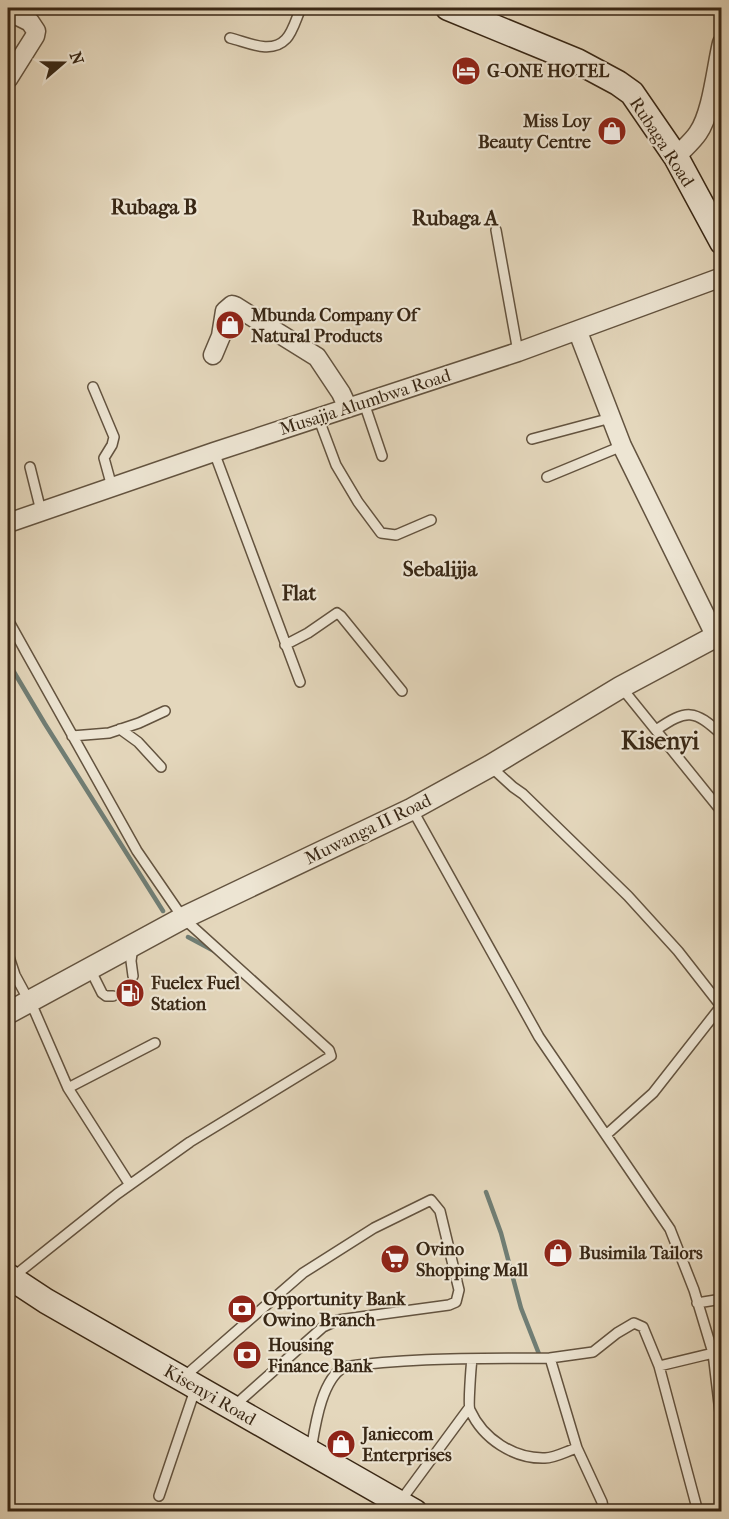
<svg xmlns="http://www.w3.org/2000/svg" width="729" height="1519" font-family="'IM FELL French Canon',serif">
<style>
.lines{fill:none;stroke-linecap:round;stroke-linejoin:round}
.stream{stroke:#707e75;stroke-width:4.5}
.service-casing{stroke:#63533f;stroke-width:12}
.minor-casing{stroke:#63533f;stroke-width:21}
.tertiary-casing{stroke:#63533f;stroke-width:24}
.secondary-casing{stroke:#382715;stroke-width:27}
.service{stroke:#ede5d3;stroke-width:9}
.minor{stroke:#ede5d3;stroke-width:18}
.tertiary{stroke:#ede5d3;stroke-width:21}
.secondary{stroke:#ede5d3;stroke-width:24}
.labels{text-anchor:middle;stroke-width:4.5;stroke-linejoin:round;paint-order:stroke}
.poi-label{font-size:18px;font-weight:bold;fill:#382715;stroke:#ede5d3;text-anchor:start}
.street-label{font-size:18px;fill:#382715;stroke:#ede5d3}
.quarter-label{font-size:21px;font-weight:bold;fill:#382715;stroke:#ede5d3}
.district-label{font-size:24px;font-weight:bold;fill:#382715;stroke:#ede5d3}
</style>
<rect width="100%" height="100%" fill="#e4d7bc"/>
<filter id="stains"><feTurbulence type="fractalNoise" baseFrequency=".00333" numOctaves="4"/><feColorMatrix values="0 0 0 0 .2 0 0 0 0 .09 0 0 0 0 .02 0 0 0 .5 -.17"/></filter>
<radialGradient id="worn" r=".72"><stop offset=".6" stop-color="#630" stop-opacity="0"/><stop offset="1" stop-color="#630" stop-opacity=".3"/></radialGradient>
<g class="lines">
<!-- stream -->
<path class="stream" d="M 8,662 L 45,724 L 163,911
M 188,937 L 216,952
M 486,1192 L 501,1233 L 521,1308 L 539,1354"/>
<!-- service casing -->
<g class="service-casing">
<path id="service" d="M 230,38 C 247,42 271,55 286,39 C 293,32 297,16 301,8
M 496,230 L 518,352
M 93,387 L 114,437 L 112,445 L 104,458 L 112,487
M 364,403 L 382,456
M 318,417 L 336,465 L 358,502 L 381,533 L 396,535 L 431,520
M 532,439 L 611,418
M 214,452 L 300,682
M 30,467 L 41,511
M 547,477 L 622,446
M 8,620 L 137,851 L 183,918 L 329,1050 L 331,1056 L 190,1142 L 117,1194 L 13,1277
M 285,645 L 308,633 L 337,613 L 341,616 L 402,691
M 621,687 L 722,812
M 120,729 L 138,742 L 161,767
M 656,730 C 687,709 694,709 722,735
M 72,736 L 109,733 L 139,723 L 165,711
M 490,766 L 513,787 L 523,794 L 628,896 L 678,951 L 721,1006
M 412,809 L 539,1037 L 670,1229 L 694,1290 L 713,1353 L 722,1429
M 133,946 L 131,961 L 133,976
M 8,954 L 15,975 L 35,1012 L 68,1088 L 130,1185
M 90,969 L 102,993 L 106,996 L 113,996
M 68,1088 L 155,1043
M 606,1135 L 653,1093 L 722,1005
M 697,1303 L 722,1299
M 550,1358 L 593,1352 L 617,1333 L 634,1323 L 643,1327 L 659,1366 L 713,1353
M 659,1366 L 698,1512
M 184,1377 L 303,1273 L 374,1228 L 431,1200 L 440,1211 L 459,1290 L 456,1302 L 449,1305 L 338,1320 L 323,1327 L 233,1407
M 577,1448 L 602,1502 L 604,1512
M 311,1450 C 315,1427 321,1380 344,1367 C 412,1357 481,1359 550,1358 L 577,1448 C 567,1451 555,1458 545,1458 C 514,1459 483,1439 470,1410 C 468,1406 471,1367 472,1359
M 159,1496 L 196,1387
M 399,1503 L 469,1408"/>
</g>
<!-- minor casing -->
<g class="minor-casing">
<path id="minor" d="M 8,11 L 30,22 L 36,31 L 35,36 L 8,79
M 676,157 C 683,149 692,142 698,133 C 712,113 716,68 722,43
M 578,332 L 622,446 L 715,635
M 213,355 L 221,336 L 225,311 L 232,305 L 235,306 L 317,357 L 341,393 L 348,408
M 8,523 L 214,452 L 518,352 L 722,277"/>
</g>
<!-- tertiary casing -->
<g class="tertiary-casing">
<path id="tertiary" d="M 8,1013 L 183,918 L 412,809 L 490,766 L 621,687 L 722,633"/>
</g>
<!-- secondary casing -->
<g class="secondary-casing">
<path id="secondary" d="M 448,8 L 577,61 L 618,83 L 632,93 L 676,157 L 722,242
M 8,1276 L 46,1301 L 415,1512"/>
</g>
<!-- service -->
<use href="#service" class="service"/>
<!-- minor -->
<use href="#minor" class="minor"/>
<!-- tertiary -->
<use href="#tertiary" class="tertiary"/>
<!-- secondary -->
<use href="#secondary" class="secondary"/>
</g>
<!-- icons -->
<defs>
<g id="hotel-disc" transform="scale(1.5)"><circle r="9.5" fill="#8f2418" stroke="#ede5d3"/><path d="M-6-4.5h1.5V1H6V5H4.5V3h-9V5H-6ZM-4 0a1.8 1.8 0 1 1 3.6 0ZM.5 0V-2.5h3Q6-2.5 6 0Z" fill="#fff"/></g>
<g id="shop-disc" transform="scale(1.5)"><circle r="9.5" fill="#8f2418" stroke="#ede5d3"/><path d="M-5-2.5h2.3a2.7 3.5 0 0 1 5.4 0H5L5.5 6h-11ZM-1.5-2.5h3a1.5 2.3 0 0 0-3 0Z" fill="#fff"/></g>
<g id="fuel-disc" transform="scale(1.5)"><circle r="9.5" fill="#8f2418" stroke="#ede5d3"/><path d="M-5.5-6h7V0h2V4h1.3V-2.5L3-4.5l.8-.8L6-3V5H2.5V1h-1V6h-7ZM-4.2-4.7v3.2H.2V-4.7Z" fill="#fff"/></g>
<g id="supermarket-disc" transform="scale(1.5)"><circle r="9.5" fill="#8f2418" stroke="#ede5d3"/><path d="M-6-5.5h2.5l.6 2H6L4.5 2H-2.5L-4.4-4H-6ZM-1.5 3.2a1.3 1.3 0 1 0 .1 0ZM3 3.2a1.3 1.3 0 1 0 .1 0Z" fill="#fff"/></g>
<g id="bank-disc" transform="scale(1.5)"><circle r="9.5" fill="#8f2418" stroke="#ede5d3"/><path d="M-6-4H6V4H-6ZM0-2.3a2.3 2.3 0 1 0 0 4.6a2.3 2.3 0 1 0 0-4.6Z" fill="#fff"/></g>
</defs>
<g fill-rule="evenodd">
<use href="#hotel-disc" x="466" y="71"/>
<use href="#shop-disc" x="612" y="131"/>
<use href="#shop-disc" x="230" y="325"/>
<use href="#fuel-disc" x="130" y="993"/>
<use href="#shop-disc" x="558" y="1253"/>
<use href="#supermarket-disc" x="395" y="1259"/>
<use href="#bank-disc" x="242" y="1309"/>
<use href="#bank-disc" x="247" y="1355"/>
<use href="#shop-disc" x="341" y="1444"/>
</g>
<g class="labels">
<!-- poi labels -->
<g class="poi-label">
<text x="487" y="77">G-ONE HOTEL</text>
<text x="591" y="127" text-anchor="end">Miss Loy<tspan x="591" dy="21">Beauty Centre</tspan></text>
<text x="251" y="321">Mbunda Company Of<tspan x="251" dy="21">Natural Products</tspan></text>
<text x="151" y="989">Fuelex Fuel<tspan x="151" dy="21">Station</tspan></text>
<text x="416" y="1255">Ovino<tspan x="416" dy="21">Shopping Mall</tspan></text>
<text x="579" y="1259">Busimila Tailors</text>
<text x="263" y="1305">Opportunity Bank<tspan x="263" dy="21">Owino Branch</tspan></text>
<text x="268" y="1351">Housing<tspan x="268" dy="21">Finance Bank</tspan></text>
<text x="362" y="1440">Janiecom<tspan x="362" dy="21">Enterprises</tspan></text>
</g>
<!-- street labels -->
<g class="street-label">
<text transform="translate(662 142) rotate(57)" y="6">Rubaga Road</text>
<text transform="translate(365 402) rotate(-18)" y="6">Musajja Alumbwa Road</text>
<text transform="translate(368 829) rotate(-26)" y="6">Muwanga II Road</text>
<text transform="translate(210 1395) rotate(30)" y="6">Kisenyi Road</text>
</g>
<!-- quarter labels -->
<g class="quarter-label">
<text x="154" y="214">Rubaga B</text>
<text x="455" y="225">Rubaga A</text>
<text x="440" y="576">Sebalijja</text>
<text x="299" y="600">Flat</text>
</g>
<!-- district labels -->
<g class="district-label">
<text x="660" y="749">Kisenyi</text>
</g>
</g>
<!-- margin -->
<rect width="729" height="1519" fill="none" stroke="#e4d7bc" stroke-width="30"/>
<rect x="9" y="9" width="711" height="1501" fill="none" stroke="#382715" stroke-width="3"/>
<rect x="15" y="15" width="699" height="1489" fill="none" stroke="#382715" stroke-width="1.5"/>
<!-- north arrow -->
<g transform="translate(63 63) rotate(70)" stroke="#ede5d3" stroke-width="4.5" paint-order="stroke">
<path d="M0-4.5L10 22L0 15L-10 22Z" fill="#382715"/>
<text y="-9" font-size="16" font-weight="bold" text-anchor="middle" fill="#382715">N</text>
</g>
<rect width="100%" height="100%" filter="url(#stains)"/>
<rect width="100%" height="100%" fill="url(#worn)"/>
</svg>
